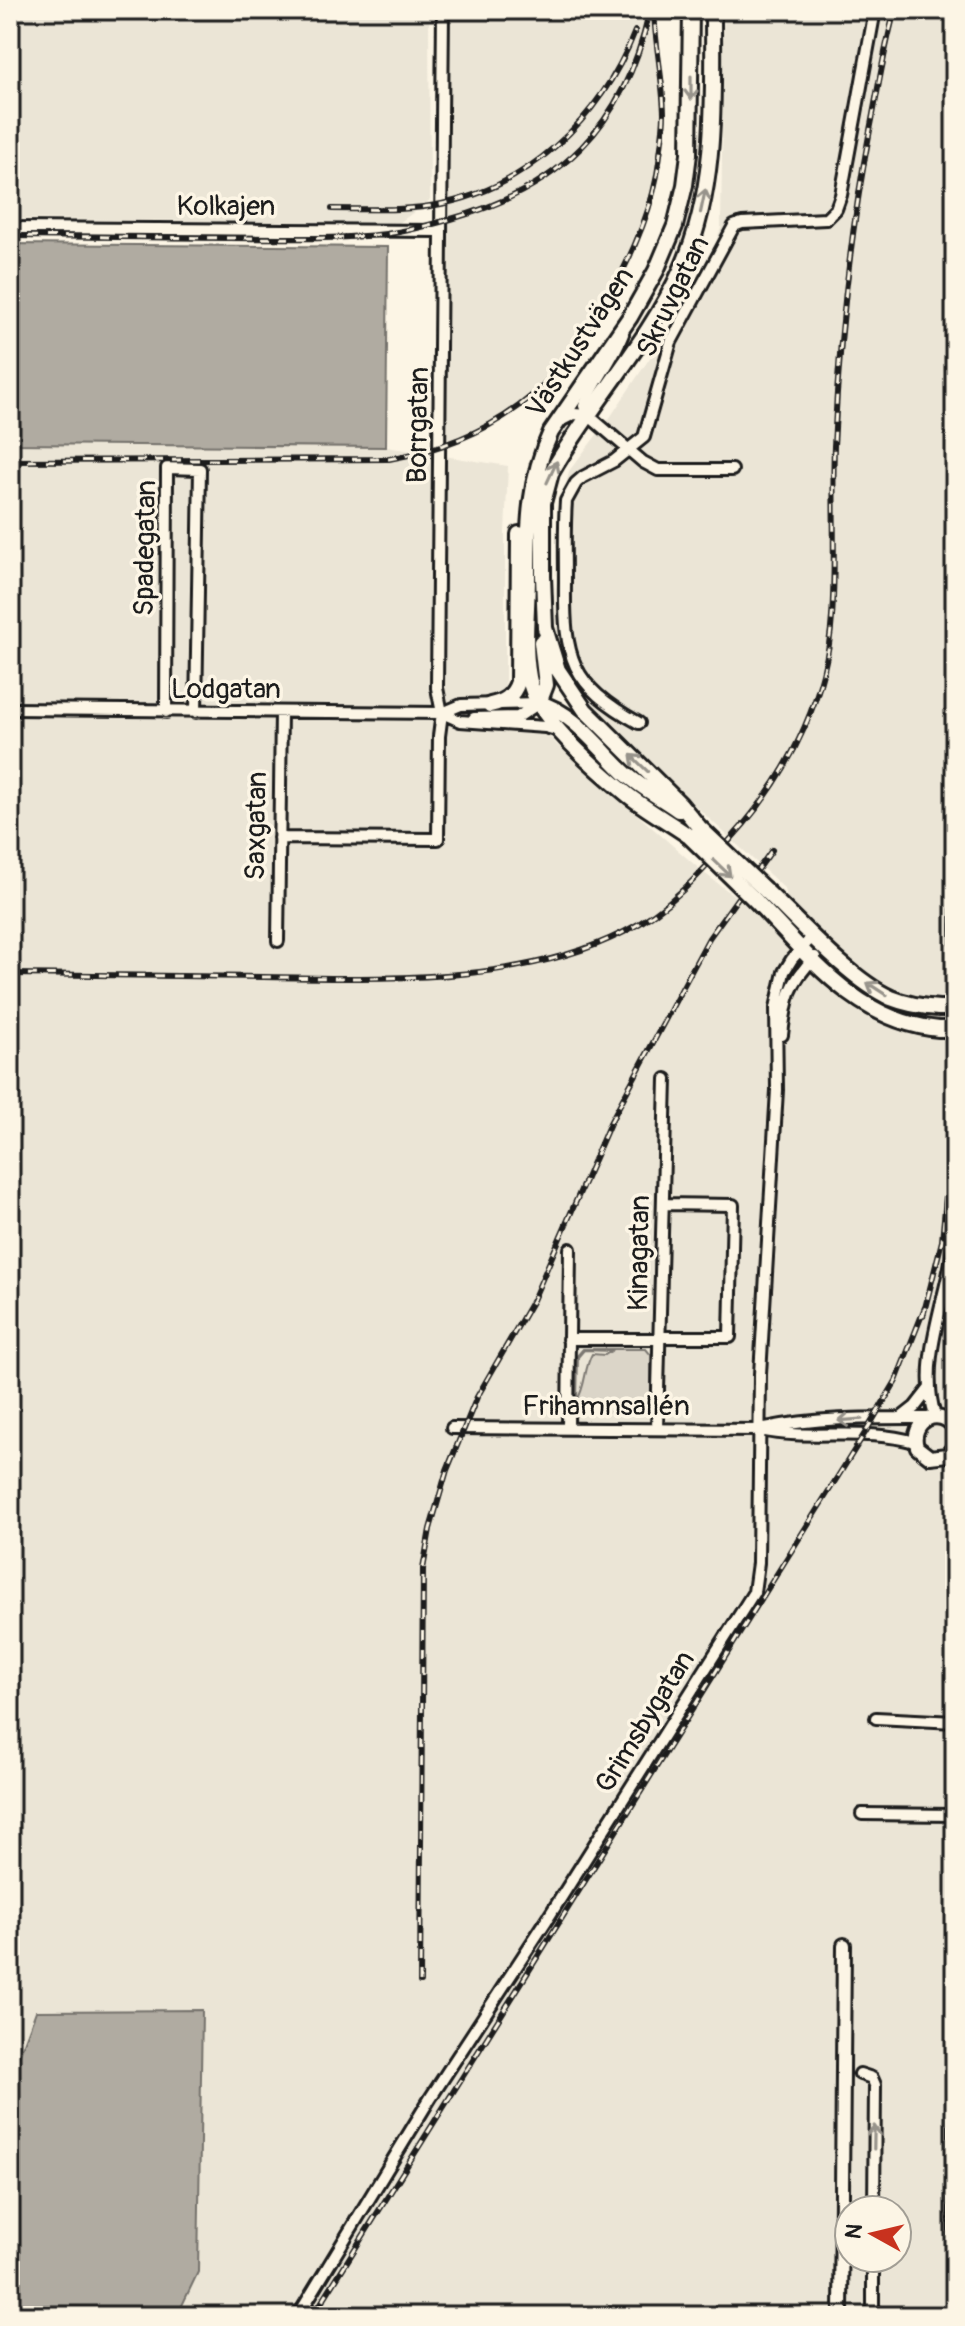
<svg xmlns="http://www.w3.org/2000/svg" width="965" height="2326" font-family="Pangolin,sans-serif">
<style>
.built{fill:#ebe5d6;fill-rule:evenodd}
.green{fill:#dbd5c8;stroke:#7c7872;stroke-width:2;fill-rule:evenodd}
.water{fill:#b0aba1;stroke:#75726c;stroke-width:2}
.lines{fill:none;stroke-linecap:round;stroke-linejoin:round}
.minor-casing{stroke:#1c1c1c;stroke-width:16}
.tertiary-casing{stroke:#1c1c1c;stroke-width:18}
.secondary-casing{stroke:#1c1c1c;stroke-width:20}
.minor{stroke:#fcf5e5;stroke-width:10}
.tertiary{stroke:#fcf5e5;stroke-width:12}
.secondary{stroke:#fcf5e5;stroke-width:14}
.rail-casing{stroke:#1c1c1c;stroke-width:6}
.rail{stroke:#fcf5e5;stroke-width:3;stroke-dasharray:9;stroke-linecap:butt}
.secondary-bridge-casing{stroke:#1c1c1c;stroke-width:20;stroke-linecap:butt}
.secondary-bridge{stroke:#fcf5e5;stroke-width:14}
.oneway{stroke:#97938b}
.labels{text-anchor:middle;stroke-width:7;stroke-linejoin:round;paint-order:stroke}
.street-label{font-size:28px;fill:#1c1c1c;stroke:#fcf5e5}
</style>
<rect width="100%" height="100%" fill="#fcf5e5"/>
<filter id="ink" filterUnits="userSpaceOnUse"><feTurbulence type="fractalNoise" baseFrequency=".0125" numOctaves="2"/><feDisplacementMap in="SourceGraphic" scale="16" xChannelSelector="R" yChannelSelector="G"/><feConvolveMatrix kernelMatrix="1 2 1 2 8 2 1 2 1" color-interpolation-filters="sRGB"/></filter>
<g filter="url(#ink)">
<!-- built -->
<path class="built" d="M 10,10 L 429,10 L 430,200 L 399,223 L 10,219 Z
M 443,10 L 654,10 L 664,115 L 659,164 L 647,217 L 611,291 L 585,331 L 542,386 L 519,406 L 488,425 L 440,446 Z
M 724,10 L 955,10 L 955,2316 L 177,2316 L 198,2272 L 202,2010 L 36,2011 L 10,2080 L 10,444 L 386,447 L 508,466 L 505,533 L 505,684 L 556,744 L 703,872 L 800,946 L 785,889 L 590,708 L 557,664 L 555,599 L 561,508 L 569,471 L 609,419 L 702,280 L 721,228 ZM 849,2210 L 897,2210 L 897,2258 L 849,2258 Z"/>
<!-- green -->
<path class="green" d="M 583,1349 L 646,1349 L 651,1355 L 651,1405 L 646,1412 L 581,1411 L 575,1402 L 577,1356 ZM 584,1350 L 611,1351 L 605,1355 L 592,1354 C 584,1368 586,1386 577,1400 L 578,1357 Z"/>
<!-- water -->
<path class="water" d="M 10,244 L 388,247 L 386,447 L 10,444 Z
M 202,2010 L 198,2272 L 177,2316 L 10,2316 L 10,2080 L 36,2011 Z"/>
<g class="lines">
<!-- minor casing -->
<g class="minor-casing">
<path id="minor" d="M 10,228 L 441,231
M 588,415 L 643,462 L 658,470 L 732,470
M 560,421 L 574,414 L 588,415 L 584,406 C 595,380 613,360 623,334
M 10,709 L 442,713 L 461,705 L 539,703
M 166,712 L 167,468 L 200,469 L 196,712
M 442,713 L 460,721 L 545,727 L 560,731
M 474,718 L 518,717 L 539,703
M 639,723 C 570,685 564,657 565,582 C 565,555 564,528 566,501 L 576,483 L 583,477 L 614,461 L 644,437 L 671,342 L 734,226 L 742,223 L 826,219 L 836,209 L 841,195 L 875,10
M 279,838 L 438,839 L 439,736 L 442,713 L 437,688 L 443,10
M 278,941 L 281,712
M 782,1035 C 786,999 789,983 815,957
M 660,1337 L 730,1337 L 733,1205 L 663,1204
M 568,1339 L 660,1339
M 935,1416 C 917,1358 949,1296 955,1237
M 901,1418 L 915,1407 L 929,1389
M 452,1428 L 760,1430 C 811,1441 864,1427 915,1442
M 568,1428 L 570,1249
M 765,1428 C 818,1417 874,1418 928,1418
M 657,1429 L 666,1079
M 876,1718 L 955,1722
M 862,1814 L 955,1815
M 860,2074 L 872,2078 L 875,2085 L 874,2210
M 298,2316 L 431,2097 L 550,1915 L 754,1592 L 758,1563 L 760,1374 L 777,1090 L 776,1008 L 784,972 L 792,959 L 813,936
M 873,2316 L 873,2258
M 954,2316 L 955,2044"/>
</g>
<!-- tertiary casing -->
<g class="tertiary-casing">
<path id="tertiary" d="M 955,1429 C 940,1405 909,1421 917,1447 L 930,1457 L 947,1455 L 955,1445
M 841,2316 L 844,1945"/>
</g>
<!-- secondary casing -->
<g class="secondary-casing">
<path id="secondary" d="M 539,703 C 574,712 600,750 626,774 C 642,788 661,798 678,810
M 539,703 L 546,685 L 541,642
M 490,705 C 504,702 513,697 518,682 L 519,534
M 699,827 L 680,804 L 585,710 L 558,670 L 545,628 L 543,576 L 543,503 L 551,473 C 591,403 649,342 682,268 C 718,186 713,97 713,10
M 689,836 C 669,822 647,810 628,795 C 600,772 540,721 531,686 C 522,652 528,611 528,576 C 528,525 529,479 551,432 L 630,317 L 656,271 L 675,226 L 685,185 L 689,154 L 691,10
M 764,889 C 797,920 850,980 891,998 C 906,1004 923,1007 939,1008
M 755,900 C 808,955 857,1022 939,1029"/>
</g>
<!-- minor -->
<use href="#minor" class="minor"/>
<!-- tertiary -->
<use href="#tertiary" class="tertiary"/>
<!-- secondary -->
<use href="#secondary" class="secondary"/>
<!-- rail casing -->
<g class="rail-casing">
<path id="rail" d="M 332,209 C 365,209 398,211 430,206 C 526,191 601,119 635,31
M 10,236 C 83,237 156,237 228,238 C 281,238 334,240 386,234 C 408,231 430,225 451,219 C 560,189 624,126 649,14
M 10,461 L 389,459 C 435,451 481,434 519,406 C 582,360 650,240 659,162 C 661,146 664,129 664,113 C 663,79 655,45 654,10
M 10,974 C 94,975 179,976 263,977 C 379,978 518,986 624,932 C 674,907 708,865 744,824 C 793,766 827,693 832,617 C 836,560 832,503 834,446 C 839,340 850,234 870,130 C 878,90 884,49 895,10
M 923,1316 L 942,1241 L 951,1142 L 955,444
M 420,1982 L 423,1569 L 430,1529 L 447,1470 L 477,1397 L 533,1300 L 610,1123 L 709,938 L 772,850
M 313,2316 L 865,1433 L 896,1381 L 925,1307"/>
</g>
<!-- rail -->
<use href="#rail" class="rail"/>
<!-- secondary-bridge casing -->
<g class="secondary-bridge-casing">
<path id="secondary-bridge" d="M 699,827 L 764,889
M 689,836 L 755,900
M 939,1008 L 955,1008
M 939,1029 L 955,1029"/>
</g>
<!-- secondary-bridge -->
<use href="#secondary-bridge" class="secondary-bridge"/>
</g>
<!-- one-way arrows -->
<defs><path id="oneway-shaft" d="M-6 0H5M1.5-3L5.5 0L1.5 3" fill="none" stroke-width="1.6" stroke-linecap="round" stroke-linejoin="round" transform="scale(2)"/></defs>
<g class="oneway">
<use href="#oneway-shaft" transform="translate(691 88) rotate(90)"/>
<use href="#oneway-shaft" transform="translate(703 201) rotate(-78)"/>
<use href="#oneway-shaft" transform="translate(552 472) rotate(-65)"/>
<use href="#oneway-shaft" transform="translate(639 763) rotate(-136)"/>
<use href="#oneway-shaft" transform="translate(722 868) rotate(44)"/>
<use href="#oneway-shaft" transform="translate(877 989) rotate(-147)"/>
<use href="#oneway-shaft" transform="translate(850 1420) rotate(176)"/>
<use href="#oneway-shaft" transform="translate(874 2137) rotate(-89)"/>
</g>
</g>
<g class="labels">
<!-- street labels -->
<g class="street-label">
<text x="226" y="215">Kolkajen</text>
<text transform="translate(672 296) rotate(-64)" y="10">Skruvgatan</text>
<text transform="translate(579 342) rotate(-57)" y="10">Västkustvägen</text>
<text transform="translate(417 425) rotate(-89)" y="10">Borrgatan</text>
<text transform="translate(144 548) rotate(-89)" y="10">Spadegatan</text>
<text x="226" y="698">Lodgatan</text>
<text transform="translate(255 826) rotate(-89)" y="10">Saxgatan</text>
<text transform="translate(638 1253) rotate(-89)" y="10">Kinagatan</text>
<text x="606" y="1415">Frihamnsallén</text>
<text transform="translate(644 1721) rotate(-58)" y="10">Grimsbygatan</text>
</g>
</g>
<!-- margin -->
<rect width="965" height="2326" fill="none" stroke="#fcf5e5" stroke-width="40"/>
<rect x="20" y="20" width="925" height="2286" fill="none" stroke="#1c1c1c" stroke-width="3" filter="url(#ink)"/>
<!-- north arrow -->
<g transform="translate(873 2234) rotate(278)"><circle r="38" fill="#fcf5e5" stroke="#a29e95" stroke-width="2"/>
<path d="M0-6L14 30L0 20L-14 30Z" fill="#c8321e"/>
<text y="-12" font-size="22" font-weight="bold" text-anchor="middle" fill="#1c1c1c">N</text>
</g>
</svg>
